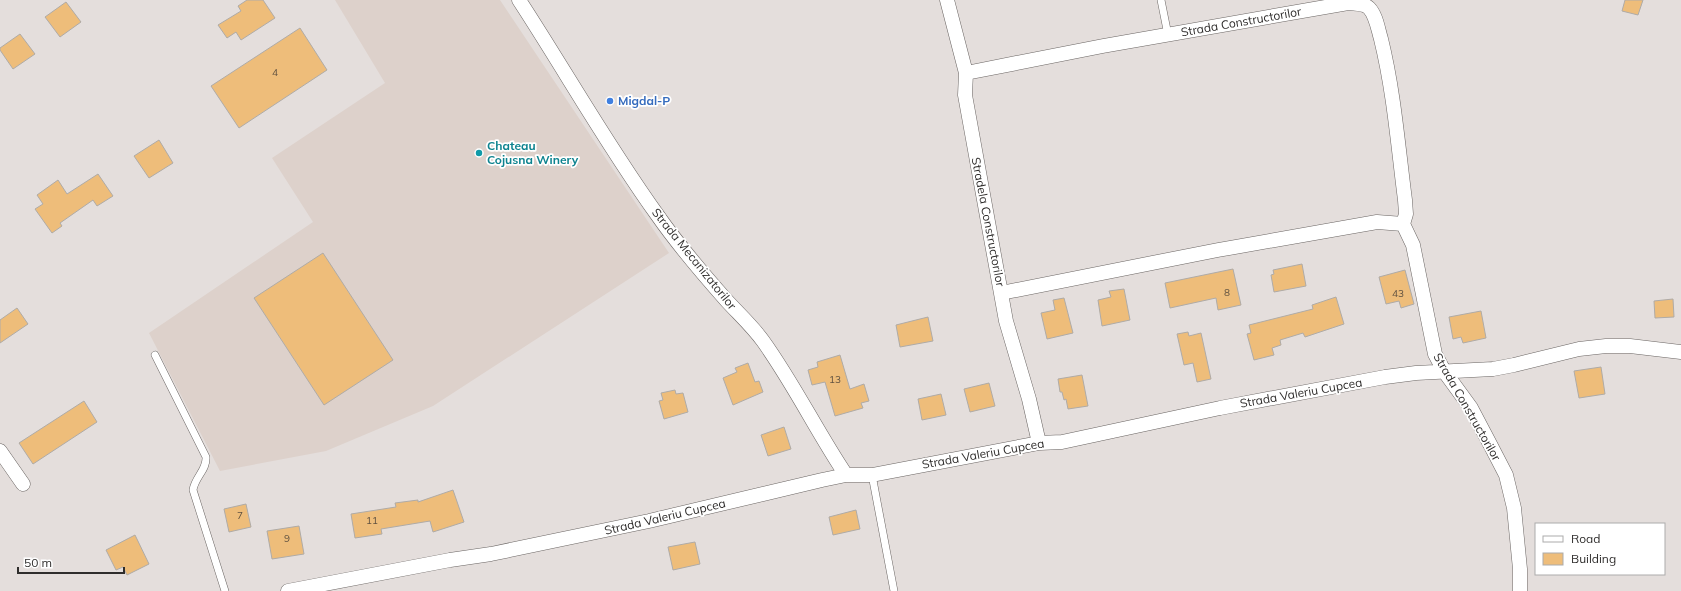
<svg xmlns="http://www.w3.org/2000/svg" width="1681" height="591" font-family="Mulish,sans-serif">
<style>
.built{fill:#ddd1cb}
.building{fill:#eebd7a;stroke:#afaba7}
.lines{fill:none;stroke-linecap:round;stroke-linejoin:round}
.lane-casing{stroke:#6a6563;stroke-width:8}
.street-casing{stroke:#6a6563;stroke-width:15}
.lane{stroke:#fff;stroke-width:7}
.street{stroke:#fff;stroke-width:14}
.shop-dot{fill:#3f7fe0;stroke:#fff;stroke-width:1.5}
.culture-dot{fill:#0f9aa8;stroke:#fff;stroke-width:1.5}
.labels{text-anchor:middle;stroke-width:3.5;stroke-linejoin:round;paint-order:stroke}
.number-label{font-size:10px;fill:#5f5140}
.street-label{font-size:12px;fill:#2f2d2c;stroke:#fff}
.shop-label{font-size:12px;font-weight:bold;fill:#366cbe;stroke:#fff;text-anchor:start}
.culture-label{font-size:12px;font-weight:bold;fill:#0d838f;stroke:#fff;text-anchor:start}
</style>
<rect width="100%" height="100%" fill="#e4dedc"/>
<!-- built -->
<path class="built" d="M 335,0 L 500,0 L 669,253 L 433,406 L 326,451 L 220,471 L 149,333 L 313,222 L 272,158 L 385,83 Z"/>
<!-- building -->
<path class="building" d="M 247,0 L 263,0 L 275,18 L 241,40 L 236,32 L 227,38 L 218,25 L 241,11 L 238,6 Z
M 1625,0 L 1643,0 L 1638,15 L 1622,11 Z
M 66,2 L 81,22 L 60,37 L 45,17 Z
M 300,28 L 327,70 L 239,128 L 211,86 Z
M 20,34 L 35,54 L 13,69 L 0,50 L 0,48 Z
M 159,140 L 173,163 L 149,178 L 134,156 Z
M 98,174 L 113,196 L 97,206 L 93,200 L 60,223 L 62,226 L 52,233 L 35,209 L 43,204 L 37,195 L 58,180 L 67,194 Z
M 323,253 L 393,360 L 324,405 L 254,298 Z
M 1302,264 L 1306,286 L 1274,292 L 1271,275 L 1274,274 L 1273,270 Z
M 1233,269 L 1241,305 L 1218,310 L 1216,298 L 1170,308 L 1165,283 Z
M 1405,270 L 1414,304 L 1401,308 L 1399,301 L 1386,304 L 1379,277 Z
M 1124,289 L 1130,320 L 1102,326 L 1098,300 L 1111,297 L 1109,291 Z
M 1336,297 L 1344,324 L 1305,337 L 1303,333 L 1280,340 L 1281,345 L 1272,348 L 1274,355 L 1254,360 L 1247,334 L 1251,333 L 1249,325 L 1313,309 L 1312,305 Z
M 1064,298 L 1073,333 L 1047,339 L 1041,313 L 1055,310 L 1053,300 Z
M 1673,299 L 1674,317 L 1655,318 L 1654,301 Z
M 17,308 L 28,324 L 0,343 L 0,320 Z
M 1481,311 L 1486,338 L 1463,343 L 1461,337 L 1453,339 L 1449,317 Z
M 928,317 L 933,341 L 900,347 L 896,325 Z
M 1188,332 L 1189,336 L 1201,333 L 1211,379 L 1197,382 L 1193,363 L 1184,365 L 1177,334 Z
M 840,355 L 850,389 L 864,384 L 869,401 L 861,403 L 863,408 L 835,416 L 825,382 L 812,385 L 808,370 L 818,367 L 817,362 Z
M 748,363 L 755,382 L 759,381 L 763,392 L 733,405 L 723,378 L 737,372 L 735,368 Z
M 1601,367 L 1605,394 L 1579,398 L 1574,371 Z
M 1082,375 L 1088,406 L 1068,409 L 1066,399 L 1064,400 L 1062,392 L 1060,392 L 1058,379 Z
M 989,383 L 995,406 L 970,412 L 964,389 Z
M 675,390 L 676,394 L 683,393 L 688,412 L 664,419 L 659,401 L 663,400 L 661,393 Z
M 941,394 L 946,415 L 922,420 L 918,399 Z
M 84,401 L 97,422 L 33,464 L 19,443 Z
M 784,427 L 791,449 L 768,456 L 761,435 Z
M 453,490 L 464,522 L 433,532 L 430,521 L 381,529 L 382,534 L 355,538 L 351,514 L 396,507 L 395,503 L 418,500 L 418,502 Z
M 246,504 L 251,527 L 229,532 L 224,509 Z
M 856,510 L 860,529 L 833,535 L 829,517 Z
M 299,526 L 304,554 L 272,559 L 267,531 Z
M 135,535 L 149,564 L 127,575 L 123,567 L 116,570 L 106,550 Z
M 695,542 L 700,564 L 673,570 L 668,547 Z"/>
<g class="lines">
<!-- lane casing -->
<g class="lane-casing">
<path id="lane" d="M 1161,0 L 1168,35
M 155,355 L 206,457 C 207,470 195,477 193,490 L 225,591
M 872,475 L 894,591"/>
</g>
<!-- street casing -->
<g class="street-casing">
<path id="street" d="M 519,0 C 566,72 608,147 658,216 C 679,246 703,274 727,301 C 739,314 753,327 763,341 C 794,384 817,432 846,475
M 947,0 L 966,73 L 965,95 L 1006,321 L 1029,399 L 1039,443
M 966,73 L 1103,46 L 1348,3 C 1355,4 1364,3 1369,8 C 1376,15 1378,29 1381,39 C 1394,92 1398,146 1405,200 L 1406,214 L 1403,224 L 1413,245 L 1435,354 L 1444,371 L 1471,408 L 1491,446 L 1506,475 L 1514,508 L 1520,569 L 1520,591
M 1001,293 L 1218,250 L 1377,222 L 1403,224
M 0,451 L 23,484
M 288,591 L 450,560 L 491,554 L 649,521 L 822,480 L 846,475 L 872,475 L 1039,443 L 1062,442 L 1220,408 L 1385,377 L 1416,373 L 1493,369 L 1514,365 L 1579,349 L 1606,346 L 1630,346 L 1681,352"/>
</g>
<!-- lane -->
<use href="#lane" class="lane"/>
<!-- street -->
<use href="#street" class="street"/>
</g>
<!-- markers -->
<circle class="shop-dot" cx="610" cy="101" r="4"/>
<circle class="culture-dot" cx="479" cy="153" r="4"/>
<g class="labels">
<!-- number labels -->
<g class="number-label">
<text x="275" y="76">4</text>
<text x="1227" y="296">8</text>
<text x="1398" y="297">43</text>
<text x="835" y="383">13</text>
<text x="240" y="519">7</text>
<text x="372" y="524">11</text>
<text x="287" y="542">9</text>
</g>
<!-- street labels -->
<g class="street-label">
<text transform="translate(1241 22) rotate(-10)" y="4">Strada Constructorilor</text>
<text transform="translate(988 222) rotate(79)" y="4">Stradela Constructorilor</text>
<text transform="translate(694 259) rotate(51)" y="4">Strada Mecanizatorilor</text>
<text transform="translate(1301 393) rotate(-10)" y="4">Strada Valeriu Cupcea</text>
<text transform="translate(1467 407) rotate(60)" y="4">Strada Constructorilor</text>
<text transform="translate(983 454) rotate(-10)" y="4">Strada Valeriu Cupcea</text>
<text transform="translate(665 517) rotate(-13)" y="4">Strada Valeriu Cupcea</text>
</g>
<!-- shop labels -->
<g class="shop-label">
<text x="618" y="105">Migdal-P</text>
</g>
<!-- culture labels -->
<g class="culture-label">
<text x="487" y="150">Chateau<tspan x="487" dy="14">Cojusna Winery</tspan></text>
</g>
</g>
<!-- legend -->
<rect x="1535" y="523" width="130" height="52" fill="#ffffff" stroke="#acabab"/>
<rect x="1543" y="536" width="20" height="6" fill="#ffffff" stroke="#acabab"/>
<text x="1571" y="543" font-size="12" fill="#2f2d2c">Road</text>
<rect x="1543" y="553" width="20" height="12" fill="#eebd7a" stroke="#acabab"/>
<text x="1571" y="563" font-size="12" fill="#2f2d2c">Building</text>
<!-- scale -->
<path d="M18 567v6h106v-6" fill="none" stroke="#2f2d2c" stroke-width="2"/>
<text x="24" y="567" font-size="12" fill="#2f2d2c" stroke="#ffffff" stroke-width="3" paint-order="stroke">50 m</text>
</svg>
